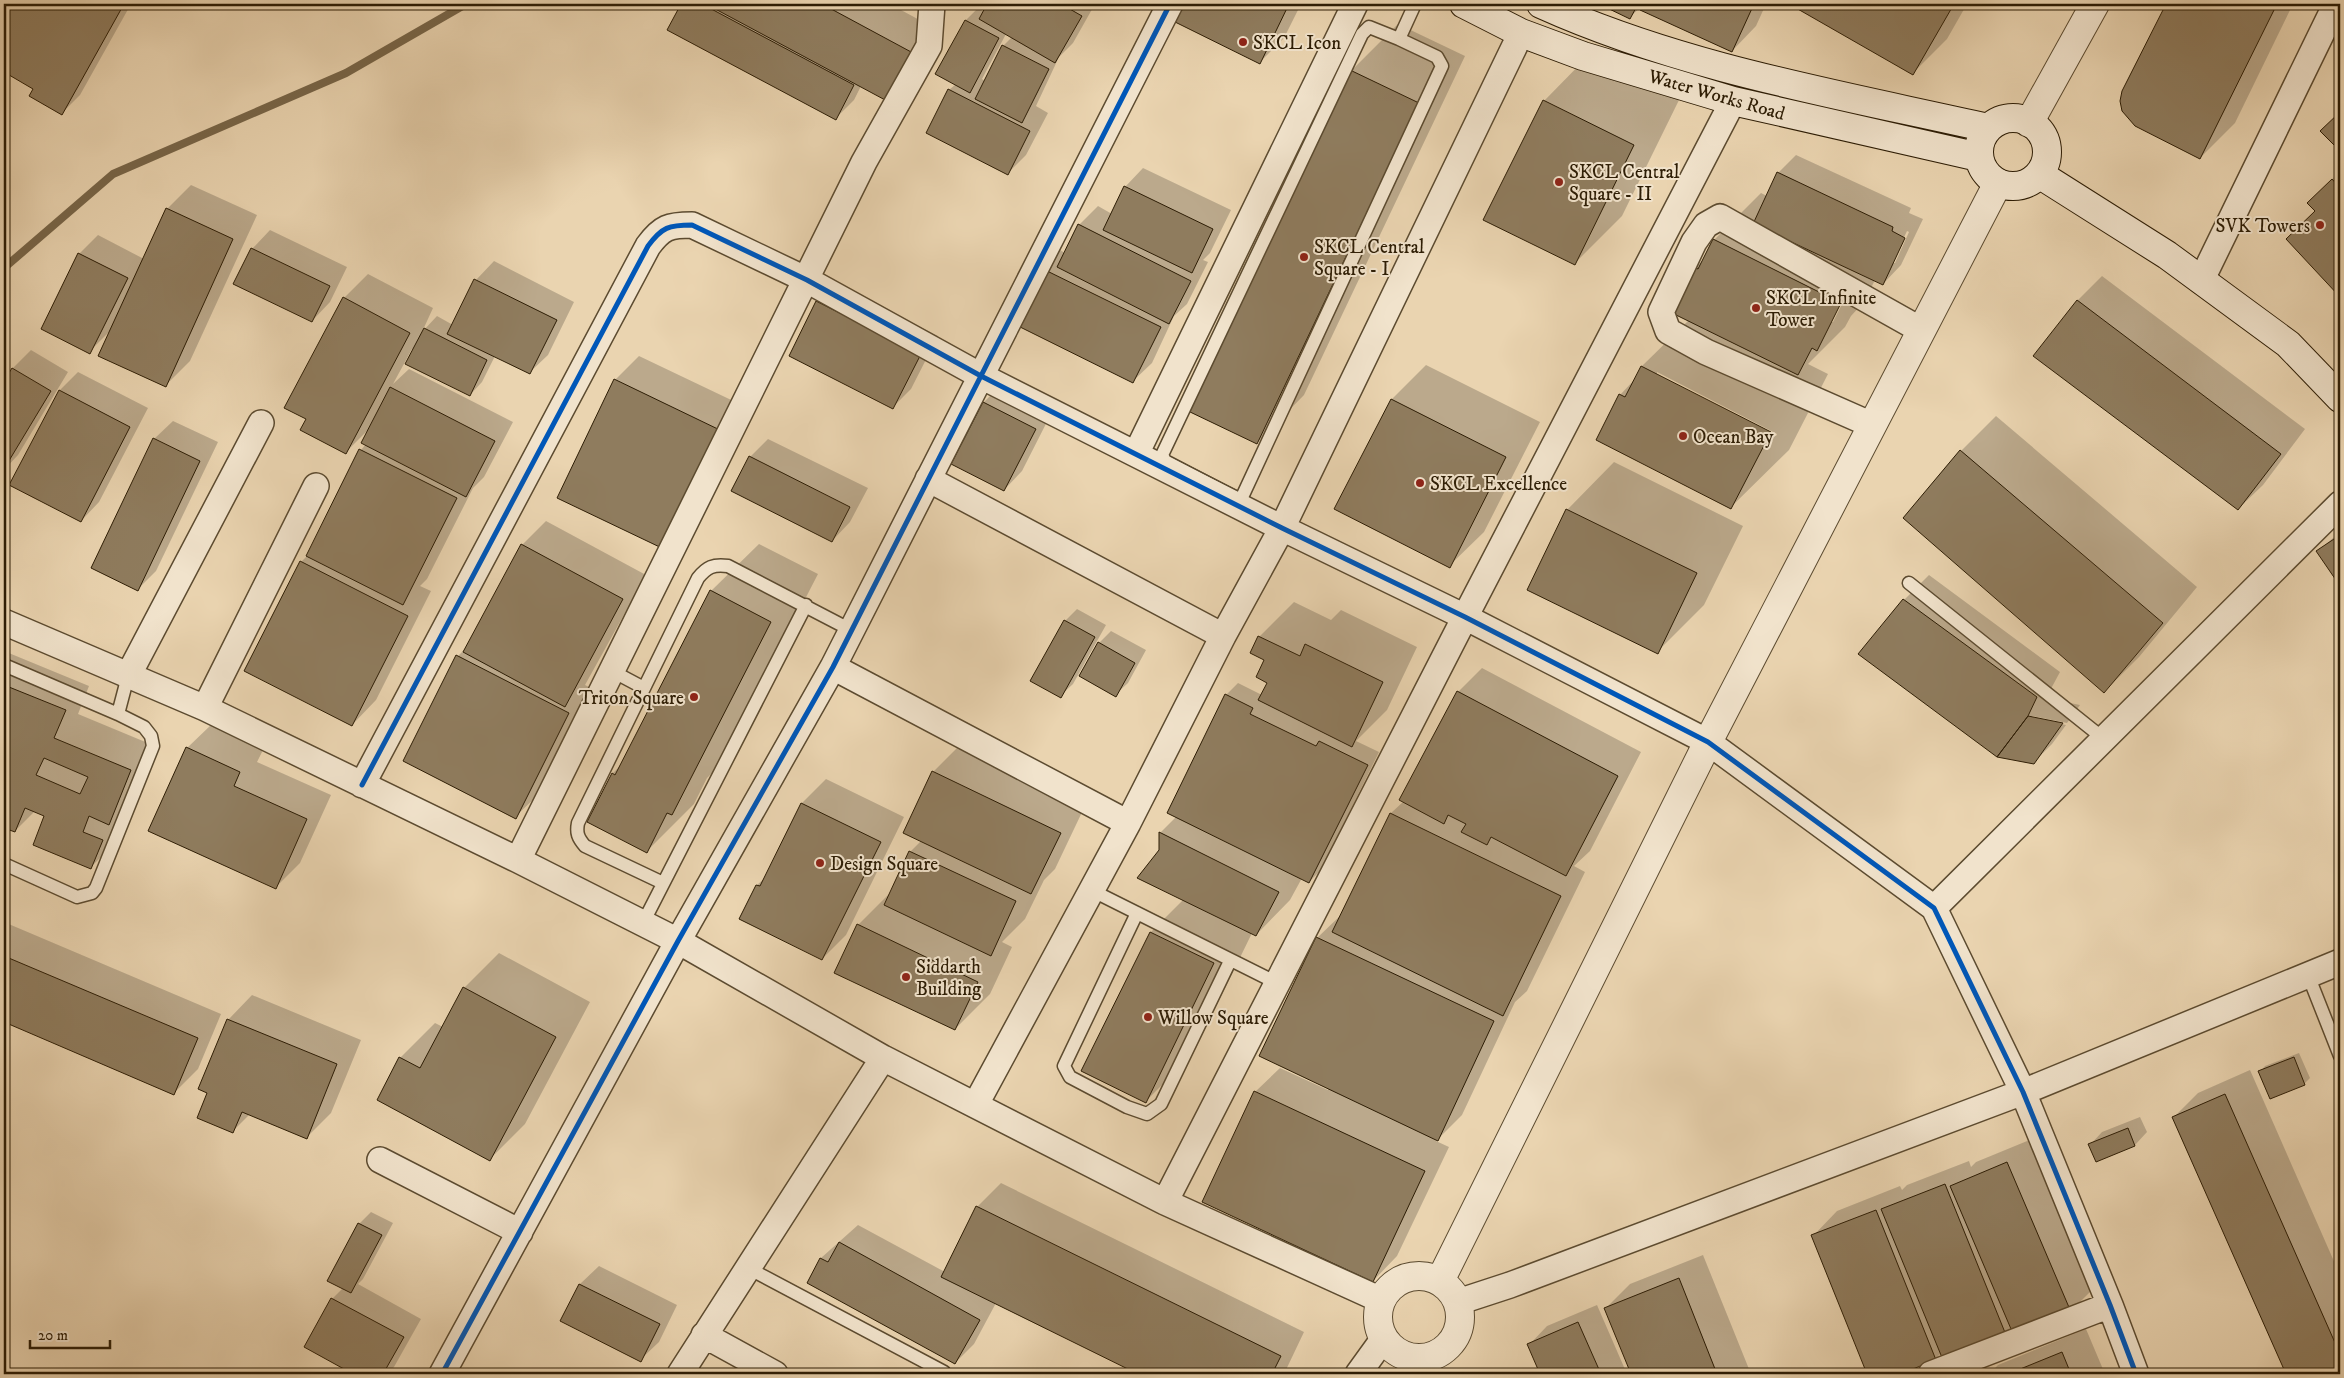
<svg xmlns="http://www.w3.org/2000/svg" width="2344" height="1378" font-family="'IM FELL DW Pica',serif">
<style>
.shadow{fill:#0003;fill-rule:evenodd}
.lines{fill:none;stroke-linecap:round;stroke-linejoin:round}
.stream{stroke:#786649;stroke-width:8}
.building{fill:#8f7c5e;stroke:#2d1d05;fill-rule:evenodd}
.service-casing{stroke:#5c4b30;stroke-width:15}
.minor-casing{stroke:#5c4b30;stroke-width:28}
.tertiary-casing{stroke:#5c4b30;stroke-width:30}
.secondary-casing{stroke:#2d1d05;stroke-width:30}
.service{stroke:#f1e3cc;stroke-width:12}
.minor{stroke:#f1e3cc;stroke-width:25}
.tertiary{stroke:#f1e3cc;stroke-width:28}
.secondary{stroke:#f1e3cc;stroke-width:28}
.cycleway-casing{stroke:#f1e3cc;stroke-width:8}
.cycleway{stroke:#0057b8;stroke-width:5}
.poi-dot{fill:#8f2418;stroke:#f1e3cc;stroke-width:2}
.labels{text-anchor:middle;stroke-width:4;stroke-linejoin:round;paint-order:stroke}
.poi-label{font-size:19px;fill:#2d1d05;stroke:#f1e3cc;text-anchor:start}
.street-label{font-size:19px;fill:#2d1d05;stroke:#f1e3cc}
</style>
<rect width="100%" height="100%" fill="#ead4b0"/>
<filter id="stains"><feTurbulence type="fractalNoise" baseFrequency=".004" numOctaves="4"/><feColorMatrix values="0 0 0 0 .2 0 0 0 0 .09 0 0 0 0 .02 0 0 0 .5 -.17"/></filter>
<radialGradient id="worn" r=".72"><stop offset=".6" stop-color="#630" stop-opacity="0"/><stop offset="1" stop-color="#630" stop-opacity=".3"/></radialGradient>
<!-- shadow -->
<path class="shadow" d="M 4,4 L 131,4 L 80,95 L 62,113 L 35,88 L 4,71 Z
M 682,4 L 890,4 L 936,29 L 911,76 L 861,86 L 854,100 L 835,119 L 668,30 Z
M 989,4 L 1095,4 L 1073,43 L 1059,57 L 1036,106 L 1048,113 L 1026,155 L 1007,174 L 949,90 L 956,84 L 966,20 L 978,8 L 984,12 ZM 1006,34 L 1012,37 L 1003,46 L 985,81 L 982,79 Z
M 1180,4 L 1301,4 L 1284,38 L 1260,62 Z
M 1602,4 L 1644,4 L 1630,17 Z
M 1644,4 L 1766,4 L 1756,26 L 1732,51 L 1642,10 Z
M 1800,4 L 1967,4 L 1947,39 L 1912,74 L 1797,8 Z
M 2167,4 L 2293,4 L 2235,123 L 2200,158 L 2123,91 Z
M 1398,24 L 1465,56 L 1304,395 L 1257,443 L 1351,71 Z
M 1591,53 L 1680,98 L 1622,216 L 1574,264 L 1544,101 Z
M 1796,155 L 1911,208 L 1909,213 L 1923,219 L 1901,265 L 1883,284 L 1875,280 L 1864,302 L 1851,316 L 1845,327 L 1808,364 L 1828,374 L 1789,450 L 1731,507 L 1620,395 L 1635,379 L 1642,366 L 1689,320 L 1695,268 L 1705,258 L 1714,240 L 1761,193 L 1767,196 L 1778,173 ZM 1907,231 L 1909,232 L 1895,263 L 1892,263 ZM 1843,297 L 1845,298 L 1833,322 L 1830,322 ZM 1657,372 L 1777,434 L 1776,436 L 1657,375 Z
M 1143,168 L 1231,210 L 1210,253 L 1203,260 L 1208,262 L 1187,304 L 1174,316 L 1152,363 L 1133,381 L 1042,269 L 1060,250 L 1065,253 L 1079,225 L 1098,206 L 1112,214 L 1125,187 Z
M 2340,171 L 2340,295 L 2287,239 L 2316,210 L 2309,203 Z
M 191,185 L 257,215 L 190,361 L 166,385 L 111,330 L 89,352 L 42,328 L 79,254 L 98,235 L 144,259 L 167,209 Z
M 270,230 L 347,267 L 330,302 L 312,321 L 252,249 Z
M 494,261 L 574,302 L 548,355 L 529,373 L 495,356 L 482,382 L 470,395 L 412,349 L 393,384 L 409,369 L 513,422 L 484,477 L 473,488 L 427,579 L 420,586 L 431,591 L 376,700 L 352,725 L 301,562 L 307,556 L 361,450 L 366,444 L 368,430 L 346,452 L 307,419 L 344,298 L 368,274 L 433,308 L 422,332 L 437,316 L 453,325 L 476,280 Z
M 2102,276 L 2305,429 L 2263,485 L 2238,509 L 2035,356 L 2078,300 Z
M 835,284 L 938,336 L 911,389 L 893,407 L 817,302 Z
M 31,350 L 68,372 L 18,455 L 4,470 L 4,384 L 13,368 Z
M 639,356 L 748,408 L 692,525 L 615,380 Z
M 1426,365 L 1540,422 L 1484,532 L 1449,566 L 1392,399 Z
M 78,372 L 148,408 L 99,502 L 81,521 L 59,391 Z
M 1002,384 L 1053,410 L 1022,471 L 1004,490 L 984,402 Z
M 1996,416 L 2197,587 L 2139,657 L 2104,692 L 1961,451 Z
M 173,421 L 218,442 L 156,571 L 138,589 L 154,439 Z
M 768,439 L 868,488 L 850,522 L 832,541 L 750,457 Z
M 1614,462 L 1743,526 L 1704,605 L 1657,652 L 1528,589 L 1567,510 Z
M 546,521 L 646,575 L 585,685 L 593,689 L 540,793 L 515,817 L 458,656 L 468,646 L 522,545 Z
M 2340,532 L 2340,584 L 2318,551 Z
M 759,544 L 818,574 L 719,766 L 707,778 L 694,804 L 647,851 L 589,821 L 613,773 L 622,764 L 711,591 Z
M 1929,575 L 2060,672 L 2046,698 L 2080,705 L 2067,723 L 2032,716 L 2032,718 L 2066,725 L 2052,744 L 2033,763 L 1860,654 L 1904,600 Z
M 1294,602 L 1331,620 L 1341,610 L 1417,647 L 1387,710 L 1356,741 L 1379,752 L 1321,870 L 1309,882 L 1302,878 L 1290,900 L 1256,935 L 1252,933 L 1193,1054 L 1146,1101 L 1151,932 L 1184,899 L 1160,850 L 1160,833 L 1176,817 L 1226,695 L 1238,683 L 1262,695 L 1268,682 L 1266,659 L 1259,637 Z
M 1077,609 L 1106,625 L 1073,684 L 1060,696 L 1065,621 Z
M 1111,631 L 1146,650 L 1128,683 L 1115,695 L 1099,643 Z
M 4,651 L 89,686 L 78,714 L 155,746 L 133,799 L 119,813 L 126,816 L 115,843 L 91,867 L 46,816 L 35,811 L 15,831 L 4,826 Z
M 1482,668 L 1641,752 L 1590,851 L 1574,866 L 1585,872 L 1527,991 L 1515,1002 L 1462,1115 L 1436,1141 L 1449,1147 L 1397,1256 L 1373,1281 L 1255,1092 L 1280,1068 L 1328,1090 L 1317,938 L 1342,914 L 1391,813 L 1404,801 L 1458,692 Z
M 212,724 L 264,748 L 257,762 L 331,795 L 300,863 L 276,887 L 187,748 Z
M 957,748 L 1084,808 L 1055,869 L 1044,880 L 1025,919 L 1002,942 L 1012,947 L 990,994 L 955,1029 L 858,925 L 892,891 L 910,852 L 922,840 L 933,772 Z
M 826,779 L 904,817 L 846,935 L 822,959 L 757,885 L 766,877 L 802,803 Z
M 4,922 L 221,1014 L 198,1069 L 174,1093 L 4,1021 Z
M 499,953 L 590,1002 L 525,1124 L 490,1159 L 400,1058 L 435,1023 L 443,1027 L 464,988 Z
M 252,995 L 361,1040 L 331,1113 L 307,1137 L 250,1114 L 233,1131 L 209,1093 L 228,1020 Z
M 2299,1053 L 2310,1078 L 2304,1084 L 2260,1072 L 2265,1066 Z
M 2250,1070 L 2340,1275 L 2340,1374 L 2287,1374 L 2174,1117 L 2198,1093 Z
M 2140,1117 L 2147,1132 L 2135,1145 L 2097,1160 L 2090,1145 L 2102,1132 Z
M 2032,1139 L 2095,1287 L 2071,1311 L 2012,1328 L 2005,1334 L 1941,1353 L 1935,1359 L 1896,1374 L 1868,1374 L 1813,1236 L 1837,1211 L 1900,1186 L 1902,1190 L 1907,1185 L 1969,1161 L 1971,1167 L 1976,1162 Z
M 1001,1183 L 1304,1332 L 1284,1374 L 1140,1374 L 996,1303 L 974,1344 L 955,1363 L 809,1282 L 821,1258 L 858,1225 L 945,1272 L 977,1207 Z
M 371,1212 L 393,1223 L 363,1279 L 358,1284 L 421,1319 L 394,1367 L 387,1374 L 356,1374 L 306,1347 L 332,1299 L 343,1288 L 359,1224 Z
M 1703,1255 L 1751,1374 L 1632,1374 L 1606,1308 L 1630,1284 Z
M 599,1266 L 677,1305 L 659,1342 L 640,1360 L 562,1321 L 580,1284 Z
M 1597,1305 L 1627,1374 L 1542,1374 L 1529,1345 L 1547,1326 Z
M 2086,1329 L 2105,1374 L 1989,1374 L 1998,1365 Z
M 4,1367 L 22,1374 L 4,1374 Z"/>
<g class="lines">
<!-- stream -->
<path class="stream" d="M 4,268 L 113,174 L 346,73 L 466,4"/>
</g>
<!-- building -->
<path class="building" d="M 4,4 L 124,4 L 62,115 L 29,96 L 33,89 L 4,72 Z
M 681,4 L 702,4 L 854,85 L 836,120 L 667,30 Z
M 706,4 L 822,4 L 913,53 L 887,101 Z
M 987,4 L 1061,4 L 1082,16 L 1055,63 L 979,19 Z
M 1179,4 L 1289,4 L 1260,64 L 1171,20 Z
M 1599,4 L 1638,4 L 1630,19 Z
M 1643,4 L 1754,4 L 1732,52 L 1640,10 Z
M 1798,4 L 1954,4 L 1913,75 L 1796,8 Z
M 2166,4 L 2277,4 L 2200,159 L 2135,126 L 2122,111 L 2120,101 L 2122,91 Z
M 965,20 L 999,38 L 970,93 L 935,74 Z
M 1002,45 L 1049,69 L 1022,123 L 975,99 Z
M 1350,70 L 1419,103 L 1257,444 L 1188,411 Z
M 948,89 L 1030,131 L 1008,175 L 926,133 Z
M 1543,100 L 1634,145 L 1575,265 L 1483,220 Z
M 2340,112 L 2340,151 L 2320,131 Z
M 1777,172 L 1893,227 L 1892,231 L 1905,238 L 1883,285 L 1753,224 Z
M 2332,179 L 2340,188 L 2340,297 L 2286,239 L 2315,211 L 2307,203 Z
M 1124,186 L 1213,229 L 1192,273 L 1103,230 Z
M 166,208 L 233,239 L 166,387 L 98,356 Z
M 1078,224 L 1191,281 L 1169,324 L 1057,267 Z
M 1713,239 L 1841,303 L 1817,351 L 1812,348 L 1798,375 L 1672,313 L 1694,267 L 1698,269 Z
M 251,248 L 330,286 L 312,322 L 233,284 Z
M 78,253 L 128,278 L 90,354 L 41,329 Z
M 1041,268 L 1161,327 L 1133,383 L 1014,324 Z
M 474,279 L 557,320 L 530,374 L 447,334 Z
M 343,297 L 410,333 L 346,454 L 300,430 L 306,419 L 284,408 Z
M 2077,300 L 2281,454 L 2238,510 L 2033,356 Z
M 816,301 L 921,354 L 893,409 L 789,356 Z
M 424,328 L 487,360 L 470,396 L 405,364 Z
M 1641,366 L 1771,432 L 1731,509 L 1596,440 L 1619,394 L 1625,397 Z
M 12,368 L 51,391 L 4,469 L 4,381 Z
M 614,379 L 724,432 L 668,551 L 557,498 Z
M 390,387 L 495,441 L 466,497 L 361,443 Z
M 59,390 L 130,427 L 81,522 L 9,485 Z
M 1391,399 L 1506,457 L 1450,568 L 1334,509 Z
M 983,402 L 1036,429 L 1004,491 L 951,464 Z
M 153,438 L 200,461 L 138,591 L 91,568 Z
M 359,449 L 457,498 L 403,605 L 306,556 Z
M 1960,450 L 2163,623 L 2104,693 L 1903,518 Z
M 749,456 L 850,507 L 832,542 L 731,491 Z
M 1566,509 L 1697,573 L 1658,654 L 1527,590 Z
M 2340,535 L 2340,586 L 2316,551 Z
M 521,544 L 623,599 L 565,707 L 463,652 Z
M 300,561 L 408,616 L 352,726 L 244,671 Z
M 710,590 L 771,622 L 672,815 L 667,813 L 647,853 L 587,822 L 612,773 L 615,775 Z
M 1903,599 L 2037,697 L 2028,716 L 1997,757 L 1858,654 Z
M 1064,620 L 1095,637 L 1061,698 L 1030,681 Z
M 1258,636 L 1300,656 L 1305,644 L 1383,682 L 1352,747 L 1258,700 L 1267,683 L 1256,677 L 1264,660 L 1250,653 Z
M 1098,642 L 1135,663 L 1116,697 L 1079,676 Z
M 456,655 L 569,713 L 516,819 L 403,761 Z
M 4,685 L 66,710 L 54,738 L 131,770 L 109,825 L 89,816 L 83,832 L 103,840 L 91,869 L 33,845 L 44,816 L 25,808 L 15,832 L 4,828 ZM 44,758 L 88,777 L 80,794 L 36,775 Z
M 1457,691 L 1618,776 L 1566,876 L 1491,837 L 1487,845 L 1461,832 L 1466,824 L 1448,815 L 1444,824 L 1399,800 Z
M 1225,694 L 1253,708 L 1250,714 L 1316,746 L 1319,741 L 1368,765 L 1309,883 L 1167,813 Z
M 2028,716 L 2063,723 L 2034,764 L 1997,757 Z
M 186,747 L 240,772 L 234,786 L 307,819 L 276,889 L 148,831 Z
M 932,771 L 1061,833 L 1031,894 L 903,833 Z
M 801,803 L 881,842 L 822,960 L 739,919 L 756,885 L 760,886 Z
M 1390,813 L 1561,896 L 1503,1016 L 1332,932 Z
M 1159,832 L 1279,892 L 1256,936 L 1137,878 L 1159,850 Z
M 909,851 L 1016,901 L 991,956 L 884,905 Z
M 857,924 L 978,982 L 955,1030 L 834,973 Z
M 1150,932 L 1214,963 L 1146,1103 L 1081,1071 Z
M 1316,937 L 1494,1021 L 1438,1141 L 1259,1056 Z
M 4,956 L 198,1038 L 174,1095 L 4,1022 Z
M 463,987 L 556,1037 L 490,1161 L 377,1100 L 399,1057 L 420,1068 Z
M 227,1019 L 337,1064 L 307,1139 L 242,1112 L 233,1133 L 197,1118 L 207,1093 L 198,1089 Z
M 2294,1057 L 2305,1085 L 2270,1099 L 2258,1071 Z
M 1254,1091 L 1425,1171 L 1373,1282 L 1202,1202 Z
M 2225,1094 L 2340,1354 L 2340,1374 L 2286,1374 L 2172,1117 Z
M 2128,1128 L 2135,1146 L 2096,1162 L 2088,1144 Z
M 2007,1162 L 2071,1312 L 2014,1336 L 1950,1186 Z
M 1945,1184 L 2006,1335 L 1943,1360 L 1881,1209 Z
M 976,1206 L 1281,1356 L 1272,1374 L 1138,1374 L 941,1277 Z
M 1876,1210 L 1936,1360 L 1900,1374 L 1867,1374 L 1811,1235 Z
M 358,1223 L 382,1235 L 351,1293 L 327,1281 Z
M 839,1242 L 980,1320 L 955,1364 L 807,1283 L 820,1258 L 828,1262 Z
M 1679,1278 L 1717,1374 L 1631,1374 L 1604,1308 Z
M 579,1284 L 660,1324 L 641,1362 L 560,1321 Z
M 331,1298 L 404,1337 L 383,1374 L 353,1374 L 304,1347 Z
M 1578,1322 L 1601,1374 L 1540,1374 L 1527,1344 Z
M 2062,1352 L 2071,1374 L 2008,1374 Z"/>
<g class="lines">
<!-- service casing -->
<g class="service-casing">
<path id="service" d="M 1369,27 L 1399,39 L 1437,57 L 1442,66 L 1243,495 L 1242,498 L 1236,498 L 1165,461 L 1162,455 L 1362,34 Z
M 1399,39 L 1415,4
M 1909,583 L 2104,739
M 4,665 L 118,714 L 144,727 L 151,736 L 153,746 L 96,888 L 92,893 L 77,897 L 4,864
M 612,671 L 644,688
M 118,714 L 128,676
M 663,883 L 585,846 C 578,838 576,833 578,823 L 698,578 C 707,567 713,564 728,566 L 851,630
M 1091,890 L 1277,983
M 1137,913 L 1064,1066 L 1070,1077 L 1127,1107 L 1147,1114 L 1161,1104 L 1230,961
M 643,923 L 806,605
M 2308,975 L 2340,1056
M 748,1268 L 944,1372"/>
</g>
<!-- minor casing -->
<g class="minor-casing">
<path id="minor" d="M 2201,281 L 2336,4
M 1872,425 L 1706,352 L 1668,331 L 1661,312 L 1694,242 L 1706,225 L 1720,217 L 1921,330
M 1136,454 L 1355,4
M 928,479 L 1223,636
M 4,622 L 205,708 L 518,860 L 678,941 L 883,1058 L 1165,1202 L 1381,1300
M 833,667 L 1128,823
M 128,676 L 261,423
M 205,708 L 316,486
M 362,785 L 648,246 C 662,227 669,225 692,225 L 807,280 L 981,376 L 1282,528 L 1465,617 L 1708,742 L 1934,908 L 2023,1092 L 2110,1305 L 2136,1374
M 518,860 L 864,162 L 929,46 L 932,4
M 1934,908 L 2340,504
M 976,1104 L 1128,823 L 1223,636 L 1282,528 L 1521,33
M 380,1160 L 520,1232
M 1165,1202 L 1465,617 L 1733,101
M 1458,1302 L 1510,1285 L 2023,1092 L 2340,962
M 704,1335 L 775,1374
M 442,1374 L 678,941 L 833,667 L 1170,4
M 680,1374 L 883,1058
M 1358,1374 L 1384,1338
M 1931,1374 L 2110,1305"/>
</g>
<!-- tertiary casing -->
<g class="tertiary-casing">
<path id="tertiary" d="M 2029,123 L 2095,4
M1378 1317a41 41 0 1 1 82 0a41 41 0 1 1-82 0Z
M 1440,1281 L 1708,742 L 1998,183"/>
</g>
<!-- secondary casing -->
<g class="secondary-casing">
<path id="secondary" d="M 1464,4 L 1521,33 L 1583,56 L 1733,101 L 1979,157
M 1541,4 C 1683,68 1837,94 1988,128
M1979 152a34 34 0 1 1 68 0a34 34 0 1 1-68 0Z
M 2039,174 L 2167,255 L 2288,344 L 2340,398"/>
</g>
<!-- service -->
<use href="#service" class="service"/>
<!-- minor -->
<use href="#minor" class="minor"/>
<!-- tertiary -->
<use href="#tertiary" class="tertiary"/>
<!-- secondary -->
<use href="#secondary" class="secondary"/>
<!-- cycleway casing -->
<g class="cycleway-casing">
<path id="cycleway" d="M 362,785 L 648,246 C 662,227 669,225 692,225 L 807,280 L 981,376 L 1282,528 L 1465,617 L 1708,742 L 1934,908 L 2023,1092 L 2110,1305 L 2136,1374
M 442,1374 L 678,941 L 833,667 L 1170,4"/>
</g>
<!-- cycleway -->
<use href="#cycleway" class="cycleway"/>
</g>
<!-- markers -->
<g class="poi-dot">
<circle cx="1243" cy="42" r="5"/>
<circle cx="1559" cy="182" r="5"/>
<circle cx="2320" cy="225" r="5"/>
<circle cx="1304" cy="257" r="5"/>
<circle cx="1756" cy="308" r="5"/>
<circle cx="1683" cy="436" r="5"/>
<circle cx="1420" cy="483" r="5"/>
<circle cx="694" cy="697" r="5"/>
<circle cx="820" cy="863" r="5"/>
<circle cx="906" cy="977" r="5"/>
<circle cx="1148" cy="1017" r="5"/>
</g>
<g class="labels">
<!-- poi labels -->
<g class="poi-label">
<text x="1253" y="49">SKCL Icon</text>
<text x="1569" y="178">SKCL Central<tspan x="1569" dy="22">Square - II</tspan></text>
<text x="2310" y="232" text-anchor="end">SVK Towers</text>
<text x="1314" y="253">SKCL Central<tspan x="1314" dy="22">Square - I</tspan></text>
<text x="1766" y="304">SKCL Infinite<tspan x="1766" dy="22">Tower</tspan></text>
<text x="1693" y="443">Ocean Bay</text>
<text x="1430" y="490">SKCL Excellence</text>
<text x="684" y="704" text-anchor="end">Triton Square</text>
<text x="830" y="870">Design Square</text>
<text x="916" y="973">Siddarth<tspan x="916" dy="22">Building</tspan></text>
<text x="1158" y="1024">Willow Square</text>
</g>
<!-- street labels -->
<g class="street-label">
<text transform="translate(1717 94) rotate(16)" y="7">Water Works Road</text>
</g>
</g>
<!-- margin -->
<rect width="2344" height="1378" fill="none" stroke="#ead4b0" stroke-width="20"/>
<rect x="5" y="5" width="2334" height="1368" fill="none" stroke="#2d1d05" stroke-width="2.5"/>
<rect x="10" y="10" width="2324" height="1358" fill="none" stroke="#2d1d05"/>
<!-- scale -->
<path d="M30 1340v8h80v-8" fill="none" stroke="#2d1d05" stroke-width="2.5"/>
<text x="38" y="1340" font-size="15" fill="#2d1d05" stroke="#f1e3cc" stroke-width="4" paint-order="stroke">20 m</text>
<rect width="100%" height="100%" filter="url(#stains)"/>
<rect width="100%" height="100%" fill="url(#worn)"/>
</svg>
